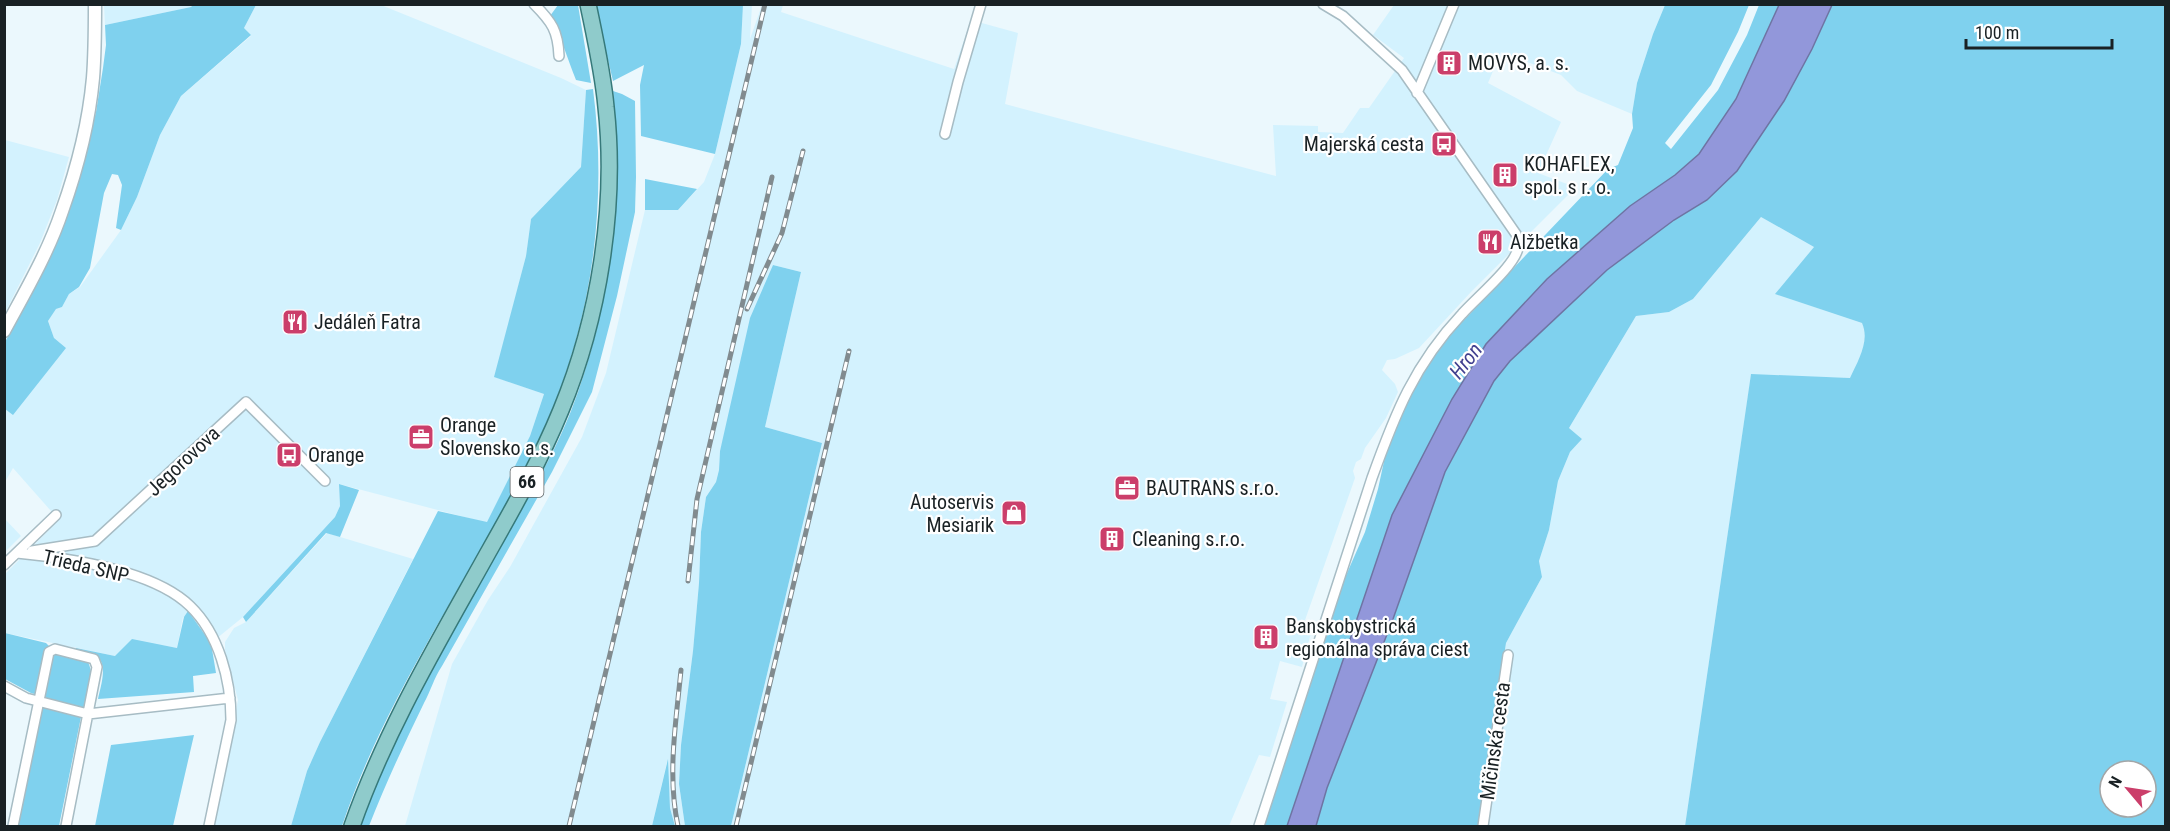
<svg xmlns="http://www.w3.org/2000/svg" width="2170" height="831" font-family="'Roboto Condensed',sans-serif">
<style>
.built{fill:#d3f2fe}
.green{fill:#7fd1ee;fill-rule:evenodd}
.water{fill:#9297da;stroke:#6e74a3;stroke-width:1.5}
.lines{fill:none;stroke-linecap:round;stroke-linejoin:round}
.minor-casing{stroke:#a7bcc4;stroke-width:12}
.tertiary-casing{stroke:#a7bcc4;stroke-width:15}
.primary-casing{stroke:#36797a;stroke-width:18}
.minor{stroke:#fff;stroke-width:9}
.tertiary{stroke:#fff;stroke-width:12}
.primary{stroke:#8fcbcb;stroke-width:15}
.rail-casing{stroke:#818b8f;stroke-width:5}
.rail{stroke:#fff;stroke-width:3;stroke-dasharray:9;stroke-linecap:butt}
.labels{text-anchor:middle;stroke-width:4.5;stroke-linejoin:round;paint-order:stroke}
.shield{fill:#fff;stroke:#5e6466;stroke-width:1.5}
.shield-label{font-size:18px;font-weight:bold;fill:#192124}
.poi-label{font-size:20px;fill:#192124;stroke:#fff;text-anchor:start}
.street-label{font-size:20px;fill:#192124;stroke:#fff}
.water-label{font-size:21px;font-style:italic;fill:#424190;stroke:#fff}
</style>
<rect width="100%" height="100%" fill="#ebf8fd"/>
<!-- built -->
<path class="built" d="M 104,5 L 193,5 L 191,7 L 105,25 Z
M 256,5 L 381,5 L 561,78 L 586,90 L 581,167 L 531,219 L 526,256 L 495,377 L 544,394 L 530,436 L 487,523 L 339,484 L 340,506 L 335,517 L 243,617 L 211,643 L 199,625 L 183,617 L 177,648 L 161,645 L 115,656 L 5,633 L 5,574 L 59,520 L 13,468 L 5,482 L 5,409 L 13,414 L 54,338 L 48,321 L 56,309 L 62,307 L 69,294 L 80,287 L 121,230 L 137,197 L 160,135 L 181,96 L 251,36 L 244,28 Z
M 743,5 L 752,5 L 750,39 L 762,5 L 783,5 L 781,12 L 954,69 L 971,20 L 1018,33 L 1005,104 L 1276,176 L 1273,125 L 1318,126 L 1318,132 L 1343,133 L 1360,108 L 1369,108 L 1404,58 L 1373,35 L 1394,5 L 1665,5 L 1653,34 L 1637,83 L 1632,114 L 1577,91 L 1561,75 L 1501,52 L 1488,83 L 1561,122 L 1538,173 L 1567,184 L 1571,192 L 1471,292 L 1419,348 L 1395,359 L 1387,360 L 1382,370 L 1395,384 L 1398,392 L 1386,418 L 1365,448 L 1361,459 L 1356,462 L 1353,471 L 1355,478 L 1304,623 L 1304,627 L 1312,629 L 1302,667 L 1280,661 L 1270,699 L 1287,702 L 1270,757 L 1259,755 L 1229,826 L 731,826 L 822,443 L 765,427 L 801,272 L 773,265 L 720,451 L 719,470 L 716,482 L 706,497 L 701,532 L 699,583 L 693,651 L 681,745 L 679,784 L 685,826 L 675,826 L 670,808 L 667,762 L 652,826 L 405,826 L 452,664 L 488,600 L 510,567 L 582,437 L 606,373 L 645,210 L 678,210 L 704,182 L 715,154 L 741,44 Z
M 5,140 L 69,157 L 57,200 L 40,243 L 5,313 Z
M 1761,217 L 1814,247 L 1776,294 L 1862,323 L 1865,329 L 1863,352 L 1851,378 L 1751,375 L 1685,826 L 1478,826 L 1506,643 L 1542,577 L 1539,561 L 1549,530 L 1558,481 L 1570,452 L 1582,439 L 1569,428 L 1636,316 L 1669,312 L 1693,299 Z
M 5,519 L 21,536 L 5,552 Z
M 327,533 L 413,559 L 320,742 L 307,771 L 291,826 L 214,826 L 238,700 L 225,650 L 225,642 L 234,628 L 246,622 Z"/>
<!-- green -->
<path class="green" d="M 193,5 L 256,5 L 244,28 L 251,35 L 181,96 L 160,135 L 137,197 L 121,230 L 116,228 L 122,185 L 118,175 L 112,174 L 104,193 L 90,268 L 79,287 L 69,294 L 62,307 L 56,309 L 48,321 L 54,338 L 66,348 L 13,415 L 5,409 L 5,342 L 53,251 L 72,202 L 96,112 L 103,68 L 106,45 L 105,25 L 191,7 Z
M 558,5 L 578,5 L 591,83 L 576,80 C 567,58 561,36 550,16 Z
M 595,5 L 743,5 L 741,44 L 715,154 L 641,136 L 640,85 L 644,65 L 613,81 Z
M 1665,5 L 1749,5 L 1738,32 L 1711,85 L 1665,143 L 1671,149 L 1718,90 L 1747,35 L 1759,5 L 1779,5 L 1736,99 L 1699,154 L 1675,175 L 1630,206 L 1547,279 L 1486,344 L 1452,399 L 1392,515 L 1287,826 L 1264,826 L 1344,580 L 1365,532 L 1378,489 L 1386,452 L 1416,384 L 1443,342 L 1608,169 L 1618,165 L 1633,128 L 1632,114 L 1637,83 L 1653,34 Z
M 1832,5 L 2165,5 L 2165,826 L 1685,826 L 1751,374 L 1850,378 C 1858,361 1870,341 1862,323 L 1775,294 L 1814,247 L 1761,217 L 1693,299 L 1669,312 L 1636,316 L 1569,428 L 1582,439 L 1570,452 L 1558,481 L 1549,530 L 1539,561 L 1542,577 L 1506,643 L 1478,826 L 1316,826 L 1327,788 L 1393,619 L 1445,472 L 1494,381 L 1510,361 L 1607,270 L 1674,220 L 1707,200 L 1812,49 ZM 2110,771 L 2146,771 L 2146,807 L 2110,807 Z
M 593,89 C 608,205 592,324 543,430 C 481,565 389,685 342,826 L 291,826 L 307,771 L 320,742 L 438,511 L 487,522 L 530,436 L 544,394 L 494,377 L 526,256 L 531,219 L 581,167 L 586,90 Z
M 613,91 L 622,94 L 635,101 L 636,177 L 635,212 L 617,296 L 592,392 L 552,472 L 442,666 C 434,678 431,690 424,703 C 404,744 385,785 369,826 L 360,826 C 395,728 449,639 500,548 C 525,503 552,459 571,411 C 612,305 621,203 613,91 Z
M 645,179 L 697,189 L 678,210 L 645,210 Z
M 773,265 L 801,272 L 765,427 L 822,443 L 731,826 L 685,826 L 679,784 L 681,745 L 693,651 L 699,583 L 701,532 L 706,497 L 716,482 L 719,470 L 720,451 L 750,318 Z
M 339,484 L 359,490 L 340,537 L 326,533 L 246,622 L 243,617 L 335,517 L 340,506 Z
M 188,611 L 211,643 L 216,673 L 193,676 L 194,692 L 98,699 C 100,688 109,664 96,656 C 91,653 82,652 76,650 L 76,648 L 115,656 L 132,639 L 177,648 L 184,617 Z
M 5,633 L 46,643 L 56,653 L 88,662 C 96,678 88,702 81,717 L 59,826 L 16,826 L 44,697 L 31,693 L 5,679 Z
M 194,735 L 173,826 L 95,826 L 111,745 Z
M 668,759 L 670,808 L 675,826 L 652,826 Z"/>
<!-- water -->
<path class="water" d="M 1779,5 L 1832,5 L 1812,49 L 1784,101 L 1737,171 L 1707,200 L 1674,220 L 1607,270 L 1510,361 L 1494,381 L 1445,472 L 1393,619 L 1327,788 L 1316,826 L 1287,826 L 1392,515 L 1452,399 L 1486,344 L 1547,279 L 1630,206 L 1675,175 L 1699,154 L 1736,99 Z"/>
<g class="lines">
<!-- minor casing -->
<g class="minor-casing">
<path id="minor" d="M 534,4 C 552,22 558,31 559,56
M 1417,93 L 1454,4
M 945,134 L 958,82 L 981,4
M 32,551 L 95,541 L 246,402 L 325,481
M 17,553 C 68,558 153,570 190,606 C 219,634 231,680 231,720 L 209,826
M 4,565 L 56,515
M 4,686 L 26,698 L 88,714 L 230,698
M 13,826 L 49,652 L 55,649 L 94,659 L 97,667 L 66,826
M 1259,826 L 1372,478 C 1395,414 1414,365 1462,314 C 1475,299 1515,266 1518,248 C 1519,243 1518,239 1516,234 L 1402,70 L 1343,16 L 1323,4
M 1483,826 L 1508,655"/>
</g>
<!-- tertiary casing -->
<g class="tertiary-casing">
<path id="tertiary" d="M 4,331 C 25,292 48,253 62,211 C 77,169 89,122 93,78 C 95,53 95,29 95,4"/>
</g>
<!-- primary casing -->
<g class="primary-casing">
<path id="primary" d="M 352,826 C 386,729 439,641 489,551 C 515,505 541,459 561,410 C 599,318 617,206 606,107 C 603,73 595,38 588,4"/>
</g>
<!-- minor -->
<use href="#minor" class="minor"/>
<!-- tertiary -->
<use href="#tertiary" class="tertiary"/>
<!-- primary -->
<use href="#primary" class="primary"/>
<!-- rail casing -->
<g class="rail-casing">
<path id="rail" d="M 747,309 L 782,233 L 803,151
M 688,581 L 697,499 L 772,177
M 569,826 L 765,4
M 678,826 C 667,775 676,722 681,670
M 736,826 L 849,351"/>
</g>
<!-- rail -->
<use href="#rail" class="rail"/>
</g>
<!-- icons -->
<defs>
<g id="building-square" transform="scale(1.35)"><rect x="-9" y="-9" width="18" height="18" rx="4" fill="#cb3e6a" stroke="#fff"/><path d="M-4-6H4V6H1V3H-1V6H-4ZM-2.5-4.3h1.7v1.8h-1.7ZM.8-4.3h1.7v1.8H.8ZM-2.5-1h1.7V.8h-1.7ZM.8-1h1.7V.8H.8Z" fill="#fff"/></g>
<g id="bus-square" transform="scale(1.35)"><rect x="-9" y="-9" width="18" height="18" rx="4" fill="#cb3e6a" stroke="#fff"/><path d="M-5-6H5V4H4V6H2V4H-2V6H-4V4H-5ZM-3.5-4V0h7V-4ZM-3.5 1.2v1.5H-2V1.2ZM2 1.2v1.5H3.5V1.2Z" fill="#fff"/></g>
<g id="restaurant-square" transform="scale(1.35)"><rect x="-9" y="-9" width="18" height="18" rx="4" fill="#cb3e6a" stroke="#fff"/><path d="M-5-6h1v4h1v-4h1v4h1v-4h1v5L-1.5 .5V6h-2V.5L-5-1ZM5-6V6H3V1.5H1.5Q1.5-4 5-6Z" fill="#fff"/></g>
<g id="office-square" transform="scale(1.35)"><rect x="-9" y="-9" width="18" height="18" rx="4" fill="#cb3e6a" stroke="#fff"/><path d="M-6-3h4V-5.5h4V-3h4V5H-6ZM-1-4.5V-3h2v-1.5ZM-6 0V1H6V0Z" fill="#fff"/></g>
<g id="shop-square" transform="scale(1.35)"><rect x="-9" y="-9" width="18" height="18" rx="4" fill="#cb3e6a" stroke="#fff"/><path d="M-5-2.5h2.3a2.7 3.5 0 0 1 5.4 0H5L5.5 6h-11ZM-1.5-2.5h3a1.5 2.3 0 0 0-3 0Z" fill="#fff"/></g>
</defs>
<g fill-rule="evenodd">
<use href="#building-square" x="1449" y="63"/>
<use href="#bus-square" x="1444" y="144"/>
<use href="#building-square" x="1505" y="175"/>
<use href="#restaurant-square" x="1490" y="242"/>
<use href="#restaurant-square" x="295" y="322"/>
<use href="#office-square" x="421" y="437"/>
<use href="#bus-square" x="289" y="455"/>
<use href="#office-square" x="1127" y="488"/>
<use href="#shop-square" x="1014" y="513"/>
<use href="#building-square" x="1112" y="539"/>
<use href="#building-square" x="1266" y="637"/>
</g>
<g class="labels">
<!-- shield labels -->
<rect class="shield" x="510.5" y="467" width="33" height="30" rx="4.5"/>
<g class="shield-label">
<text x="527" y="488">66</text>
</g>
<!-- poi labels -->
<g class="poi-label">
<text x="1468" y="70">MOVYS, a. s.</text>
<text x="1424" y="151" text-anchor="end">Majerská cesta</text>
<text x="1524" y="171">KOHAFLEX,<tspan x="1524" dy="23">spol. s r. o.</tspan></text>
<text x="1510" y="249">Alžbetka</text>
<text x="314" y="329">Jedáleň Fatra</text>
<text x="440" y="432">Orange<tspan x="440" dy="23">Slovensko a.s.</tspan></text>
<text x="308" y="462">Orange</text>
<text x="1146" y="495">BAUTRANS s.r.o.</text>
<text x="994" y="509" text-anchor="end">Autoservis<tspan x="994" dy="23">Mesiarik</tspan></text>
<text x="1132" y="546">Cleaning s.r.o.</text>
<text x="1286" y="633">Banskobystrická<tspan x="1286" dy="23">regionálna správa ciest</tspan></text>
</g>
<!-- street labels -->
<g class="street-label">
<text transform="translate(183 461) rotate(-43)" y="7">Jegorovova</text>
<text transform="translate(86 566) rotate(13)" y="7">Trieda SNP</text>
<text transform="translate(1495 741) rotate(-82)" y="7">Mičinská cesta</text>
</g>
<!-- water labels -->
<g class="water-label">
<text transform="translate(1466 361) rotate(-52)" y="7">Hron</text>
</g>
</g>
<!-- border -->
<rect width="2170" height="831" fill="none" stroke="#192124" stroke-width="12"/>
<!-- north arrow -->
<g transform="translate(2128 789) rotate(299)"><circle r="28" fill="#ffffff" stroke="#a3a6a7" stroke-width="1.5"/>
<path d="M0-4.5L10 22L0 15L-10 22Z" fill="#cb3e6a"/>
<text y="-9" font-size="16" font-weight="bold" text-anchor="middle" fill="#192124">N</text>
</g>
<!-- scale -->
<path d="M1966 39v9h146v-9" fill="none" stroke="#192124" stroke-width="3"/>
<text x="1975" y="39" font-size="18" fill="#192124" stroke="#ffffff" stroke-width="4.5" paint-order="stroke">100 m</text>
</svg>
